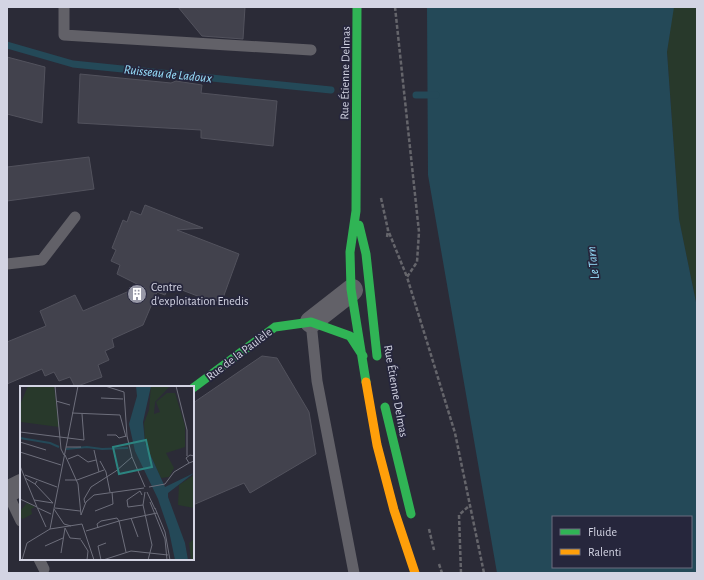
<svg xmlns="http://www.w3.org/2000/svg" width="704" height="580" font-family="'Alegreya Sans',sans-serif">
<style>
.green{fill:#28392b}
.water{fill:#244958;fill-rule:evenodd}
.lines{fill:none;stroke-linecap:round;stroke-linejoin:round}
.stream{stroke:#244958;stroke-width:7}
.building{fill:#42424d;stroke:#52525d}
.path{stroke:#65656b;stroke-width:2.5;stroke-dasharray:4 2;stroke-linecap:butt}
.lane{stroke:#626168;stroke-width:11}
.street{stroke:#626168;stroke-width:22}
.fast{stroke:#30b455;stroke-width:9}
.slow{stroke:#ff9f0a;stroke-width:9}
.labels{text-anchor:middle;stroke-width:3.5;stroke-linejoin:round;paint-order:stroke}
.street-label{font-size:12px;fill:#d3d4e3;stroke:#26263c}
.poi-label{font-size:12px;fill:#d3d4e3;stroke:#26263c;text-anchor:start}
.water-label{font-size:13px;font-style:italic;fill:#98e1fe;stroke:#26263c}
.inset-river{fill:none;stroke:#244958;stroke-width:2}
.inset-road{fill:none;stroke:#6e6f7c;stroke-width:1}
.view{fill:#2c8480;fill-opacity:0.15;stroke:#2c8480;stroke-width:2}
.inset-edge{fill:none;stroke:#d3d4e3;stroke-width:2}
</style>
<rect width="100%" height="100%" fill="#2b2b37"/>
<!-- green -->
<path class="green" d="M 673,7 L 697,7 L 697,307 L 679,220 L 667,52 Z"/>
<!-- water -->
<path class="water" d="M 427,7 L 674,7 L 667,52 L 679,219 L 697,307 L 697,573 L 497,573 L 428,175 ZM 553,517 L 691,517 L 691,567 L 553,567 Z"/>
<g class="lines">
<!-- stream -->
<path class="stream" d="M 7,45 L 73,64 L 331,90
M 416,95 L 436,95"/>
</g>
<!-- building -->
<path class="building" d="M 178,7 L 245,7 L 243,39 L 202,36 Z
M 7,57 L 45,67 L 42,123 L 7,114 Z
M 80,74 L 171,83 L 176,81 L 202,85 L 201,93 L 277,101 L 273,146 L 201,138 L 201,130 L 78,123 Z
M 89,157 L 94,189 L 7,201 L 7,167 Z
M 145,205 L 203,228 L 177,230 L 239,254 L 223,298 L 213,302 L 169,285 L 165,295 L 157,292 L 143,325 L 112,339 L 114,347 L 105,351 L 109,360 L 98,365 L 102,377 L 75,387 L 70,377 L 59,381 L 54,372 L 45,376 L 42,369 L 7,384 L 7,342 L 46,326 L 40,311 L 75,295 L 83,311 L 141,286 L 117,274 L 120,265 L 111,261 L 116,250 L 112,248 L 123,220 L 127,222 L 131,211 L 141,215 Z
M 262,356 L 277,358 L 309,412 L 316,454 L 250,493 L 244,483 L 193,505 L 193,403 Z"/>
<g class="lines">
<!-- path -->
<path class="path" d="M 395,7 L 419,232 L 417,262 L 407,277 L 455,433 L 484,573
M 381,198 L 388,230 L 407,277
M 387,237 L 388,230
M 393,374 L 396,386
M 429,529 L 434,550
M 439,564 L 442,573
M 461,573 L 459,515 L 469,506"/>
<!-- lane -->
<path class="lane" d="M 64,7 L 64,35 L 311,50
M 7,264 L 42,260 L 75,217
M 311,322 L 317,381 L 354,573
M 7,492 L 21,521
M 39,559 L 44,569"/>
<!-- street -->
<path class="street" d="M 311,322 L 352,290
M 7,492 L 21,485"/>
<!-- fast -->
<path class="fast" d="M 357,7 L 356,211 L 350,252 L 351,289 L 366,382
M 359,225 L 366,254 L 377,356
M 193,388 L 275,327 L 311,322 L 350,336 L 363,356
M 385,407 L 411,514"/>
<!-- slow -->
<path class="slow" d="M 366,382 L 377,445 L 394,510 L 415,573"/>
</g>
<!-- icons -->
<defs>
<g id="building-disc" transform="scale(1)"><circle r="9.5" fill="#9899a7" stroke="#26263c"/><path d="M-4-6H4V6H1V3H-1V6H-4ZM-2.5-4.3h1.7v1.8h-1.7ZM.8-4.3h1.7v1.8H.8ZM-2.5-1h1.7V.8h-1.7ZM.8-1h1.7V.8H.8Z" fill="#fff"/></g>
</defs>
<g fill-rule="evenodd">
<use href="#building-disc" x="137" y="294"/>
</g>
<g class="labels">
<!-- street labels -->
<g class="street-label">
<text transform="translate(345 73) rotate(-89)" y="4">Rue Étienne Delmas</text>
<text transform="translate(239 354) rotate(-37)" y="4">Rue de la Paulèle</text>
<text transform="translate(396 391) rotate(80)" y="4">Rue Étienne Delmas</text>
</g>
<!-- poi labels -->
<g class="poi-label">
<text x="151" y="291">Centre<tspan x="151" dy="14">d'exploitation Enedis</tspan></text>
</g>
<!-- water labels -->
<g class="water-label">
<text transform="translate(168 73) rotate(6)" y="5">Ruisseau de Ladoux</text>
<text transform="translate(592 263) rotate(-97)" y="5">Le Tarn</text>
</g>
</g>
<!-- overview -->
<g transform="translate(20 386)">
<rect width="174" height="174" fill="#2b2b37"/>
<path d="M 8,0 L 34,0 L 39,41 L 1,36 L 0,19 ZM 131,0 L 150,0 L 135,16 L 134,28 L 140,26 L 136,16 L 147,7 L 155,7 L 165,40 L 165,61 L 146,67 L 154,82 L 149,91 L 141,92 L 125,57 L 124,37 L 129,24 ZM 174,89 L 174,122 L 158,119 L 159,99 ZM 7,117 L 15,121 L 11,123 L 12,128 L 3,133 L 0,131 L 0,125 ZM 174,153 L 174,174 L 171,174 L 169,157 Z" fill="#28392b"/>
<path d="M 116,0 L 131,0 L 123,36 L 125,57 L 145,101 L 174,87 L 148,107 L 148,111 L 165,157 L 168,174 L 155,174 L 149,145 L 138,113 L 115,65 L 109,38 L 117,10 Z" fill="#244958"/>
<path class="inset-river" d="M 0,52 L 30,57 L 39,61M 46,63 L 67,61 L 82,63 L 108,62"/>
<path class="inset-road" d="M 35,0 L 41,63 L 44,69M 85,0 L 104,6 L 107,50 L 112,71 L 125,101M 156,0 L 167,44 L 167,70M 81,12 L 103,13M 36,15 L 50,19M 52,27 L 100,29 L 106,51M 0,46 L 64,54 L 62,28M 87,49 L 96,49 L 99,52 L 106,50M 0,56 L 26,64M 46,61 L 61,61M 74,64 L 79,86M 0,66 L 41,79M 45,69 L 58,98 L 61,129 L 66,116 L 74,109 L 124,102M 174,70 L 170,69 L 166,72 L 169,77 L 174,75M 48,73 L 58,69 L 68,76 L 76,74M 80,75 L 86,86 L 90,106M 0,80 L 17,121M 5,89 L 37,101M 5,92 L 15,98 L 17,95M 45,94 L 57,94 L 84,84M 15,98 L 33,117M 129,101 L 145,98 L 154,86 L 169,77M 125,106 L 123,119 L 132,159 L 128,174M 127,106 L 135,123M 122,109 L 120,105 L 107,114 L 108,121 L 123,119M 0,113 L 17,121 L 26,141M 14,114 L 33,117M 130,116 L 145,153 L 147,174M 65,117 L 64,113 L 71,101 L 96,85 L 112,71M 18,122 L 31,128M 35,122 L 60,125M 135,122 L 145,146 L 150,174M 34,123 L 44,138 L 51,140M 75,125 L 93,118 L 92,106M 111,132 L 118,151M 99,135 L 106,166M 45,142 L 50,152 L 61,153M 78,142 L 77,138 L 81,135 L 97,132 L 99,135M 30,143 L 62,138 L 74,174M 66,145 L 99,135 L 137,127M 61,154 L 68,165 L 67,174M 25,160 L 43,152M 41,167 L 45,142M 2,174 L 7,157 L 30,143 L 58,0M 81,174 L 78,160 L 86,157M 83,174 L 111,165 L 148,169"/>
<path class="view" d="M 126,54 L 132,81 L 99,88 L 93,61 Z"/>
<rect width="174" height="174" class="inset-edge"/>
</g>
<!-- border -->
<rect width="704" height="580" fill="none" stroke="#d3d4e3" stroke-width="16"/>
<!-- legend -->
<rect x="552" y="516" width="140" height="52" fill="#26263c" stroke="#6b6c7f"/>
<rect x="560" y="529" width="20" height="6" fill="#30b455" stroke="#6b6c7f"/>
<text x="588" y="536" font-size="12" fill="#d3d4e3">Fluide</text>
<rect x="560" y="549" width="20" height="6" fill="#ff9f0a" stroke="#6b6c7f"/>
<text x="588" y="556" font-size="12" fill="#d3d4e3">Ralenti</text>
</svg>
